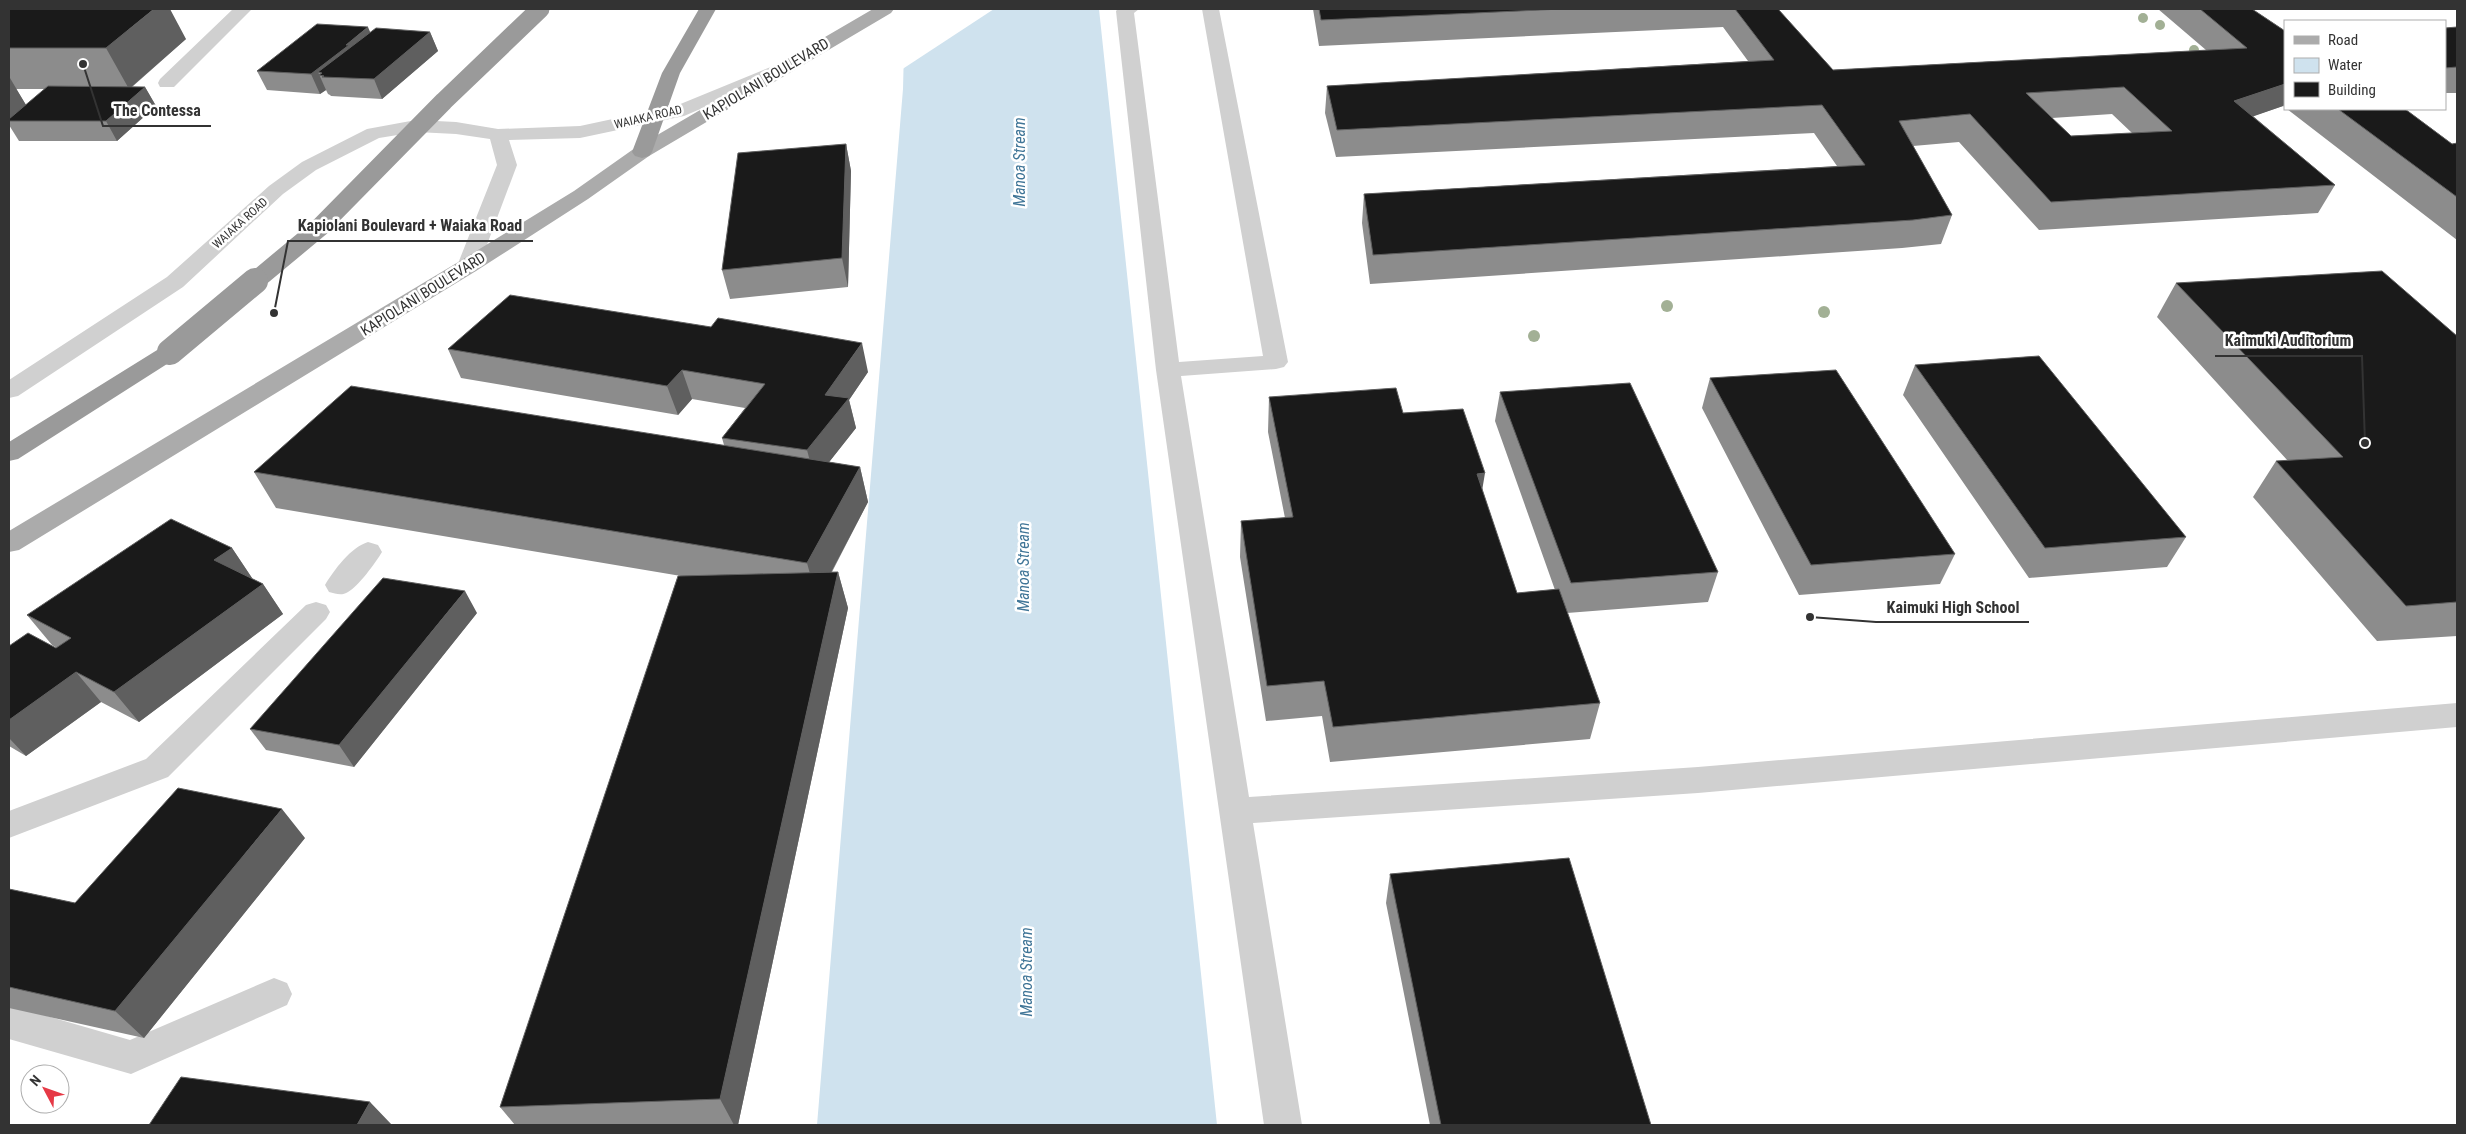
<svg xmlns="http://www.w3.org/2000/svg" width="2466" height="1134" font-family="'Roboto Condensed',sans-serif">
<style>
.water{fill:#cfe2ee}
.pier{fill:#fff}
.lines{fill:none;stroke-linecap:round;stroke-linejoin:round}
.lane{fill:#d0d0d0;fill-rule:evenodd}
.street{fill:#d0d0d0;fill-rule:evenodd}
.primary{fill:#ababab;fill-rule:evenodd}
.highway{fill:#9a9a9a;fill-rule:evenodd}
.highway-bridge-far1{stroke:#9a9a9a;stroke-width:19}
.highway-bridge{stroke:#9a9a9a;stroke-width:26}
.tree{fill:#a2b095}
.wall{fill:#8c8c8c;fill-rule:evenodd}
.shaded-wall{fill:#5f5f5f}
.building{fill:#1a1a1a;stroke:#5f5f5f;fill-rule:evenodd}
.labels{text-anchor:middle;stroke-width:5;stroke-linejoin:round;paint-order:stroke}
.far-street-label{font-size:12px;fill:#333;stroke:#fff}
.street-label{font-size:15px;fill:#333;stroke:#fff}
.water-label{font-size:16px;font-style:italic;fill:#3f7597;stroke:#fff}
.leader{fill:none;stroke:#333;stroke-width:2}
.callout-dot{fill:#333;stroke:#fff;stroke-width:2}
.callout-label{font-size:16px;text-anchor:middle;font-weight:bold;fill:#333;stroke:#fff;stroke-width:5;stroke-linejoin:round;paint-order:stroke}
</style>
<rect width="100%" height="100%" fill="#fff"/>
<!-- water -->
<path class="water" d="M 905,9 L 1099,9 L 1217,1125 L 817,1125 L 903,89 Z"/>
<!-- pier -->
<path class="pier" d="M 902,9 L 994,9 L 901,70 Z"/>
<g class="lines">
<!-- lane -->
<path class="lane" d="M 1118,9 L 1139,9 L 1134,13 L 1179,362 L 1263,356 L 1202,9 L 1219,9 L 1288,362 L 1284,367 L 1276,369 L 1181,376 L 1249,797 L 1698,767 L 2457,703 L 2457,727 L 1698,793 L 1253,823 L 1302,1125 L 1264,1125 L 1156,370 L 1116,11 Z
M 368,542 L 378,545 L 382,552 C 376,562 358,587 348,592 C 342,596 336,594 329,592 L 325,585 C 334,570 351,547 368,542 Z
M 316,602 L 326,605 L 330,612 L 326,619 L 168,777 L 9,838 L 9,811 L 146,759 L 306,605 Z
M 274,978 L 287,983 L 292,994 L 287,1005 L 131,1074 L 9,1039 L 9,1005 L 130,1040 Z"/>
<!-- street -->
<path class="street" d="M 233,9 L 252,9 L 174,87 L 160,87 L 158,83 L 160,79 Z
M 783,62 L 789,63 L 792,67 L 789,71 L 684,116 L 580,138 L 509,140 L 517,165 L 479,266 L 476,271 L 468,273 L 460,271 L 457,266 L 497,165 L 490,139 L 456,134 L 416,132 L 379,138 L 316,170 L 283,194 L 183,287 L 18,396 L 9,398 L 9,380 L 167,277 L 269,186 L 302,162 L 367,129 L 416,120 L 456,122 L 498,129 L 580,126 L 678,105 Z"/>
<!-- primary -->
<path class="primary" d="M 873,9 L 894,9 L 891,13 L 649,156 L 588,199 L 476,271 L 19,550 L 9,552 L 9,531 L 460,261 L 574,191 L 635,148 Z"/>
<!-- highway -->
<path class="highway" d="M 699,9 L 716,9 L 680,73 L 652,152 L 649,156 L 642,158 L 635,156 L 632,152 L 662,73 Z
M 170,345 L 178,347 L 182,352 L 178,357 L 18,459 L 9,461 L 9,442 L 162,347 Z"/>
<!-- highway-bridge-far1 -->
<path class="highway-bridge-far1" d="M 254,282 L 319,228 L 444,101 L 540,9"/>
<!-- highway-bridge -->
<path class="highway-bridge" d="M 170,352 L 255,281"/>
</g>
<!-- trees -->
<g class="tree">
<circle cx="2143" cy="18" r="5"/>
<circle cx="2160" cy="25" r="5"/>
<circle cx="2194" cy="50" r="5"/>
<circle cx="1667" cy="306" r="6"/>
<circle cx="1824" cy="312" r="6"/>
<circle cx="1534" cy="336" r="6"/>
</g>
<!-- wall -->
<path class="wall" d="M 9,9 L 186,39 L 132,87 L 145,87 L 156,106 L 117,141 L 19,141 L 9,125 ZM 16,89 L 45,89 L 26,105 Z
M 1313,9 L 1778,9 L 1833,70 L 2206,50 L 2158,9 L 2252,9 L 2285,31 L 2285,107 L 2283,106 L 2253,116 L 2335,185 L 2318,213 L 2039,230 L 1959,142 L 1913,146 L 1952,215 L 1941,244 L 1902,248 L 1370,284 L 1362,223 L 1364,194 L 1837,166 L 1814,133 L 1336,157 L 1325,113 L 1327,86 L 1748,61 L 1723,27 L 1319,46 ZM 2112,114 L 2132,133 L 2071,136 L 2052,118 Z
M 2457,27 L 2457,93 L 2445,93 L 2445,28 Z
M 370,32 L 430,32 L 438,51 L 382,99 L 331,96 L 330,95 L 328,94 L 326,90 L 320,94 L 267,90 L 257,71 Z
M 2287,109 L 2405,109 L 2452,144 L 2457,143 L 2457,240 Z
M 846,144 L 851,171 L 848,287 L 730,299 L 722,270 Z
M 2176,283 L 2457,336 L 2457,636 L 2377,641 L 2253,497 L 2276,461 L 2288,461 L 2157,317 Z
M 448,349 L 868,372 L 849,400 L 856,428 L 829,462 L 860,467 L 868,502 L 832,572 L 838,572 L 848,608 L 738,1125 L 515,1125 L 500,1107 L 681,576 L 276,508 L 254,472 L 724,445 L 722,438 L 745,408 L 692,399 L 678,415 L 461,378 Z
M 1915,365 L 2186,537 L 2167,567 L 2029,578 L 1903,395 Z
M 1710,378 L 1955,554 L 1940,584 L 1799,595 L 1702,408 Z
M 1500,392 L 1718,572 L 1708,602 L 1567,613 L 1600,703 L 1590,739 L 1330,762 L 1322,716 L 1266,721 L 1240,557 L 1241,521 L 1285,518 L 1268,432 L 1269,397 L 1403,413 L 1482,490 L 1517,593 L 1555,590 L 1495,421 Z
M 232,548 L 252,578 L 251,579 L 263,584 L 283,614 L 139,722 L 101,702 L 26,756 L 9,746 L 9,646 L 56,648 L 57,648 L 52,645 L 27,615 Z
M 477,613 L 354,767 L 266,750 L 250,729 Z
M 305,838 L 144,1038 L 9,1008 L 9,889 L 75,903 Z
M 1390,874 L 1651,1125 L 1430,1125 L 1386,903 Z"/>
<!-- shaded-wall -->
<path class="shaded-wall" d="M 154,9 L 170,9 L 186,39 L 129,89 L 106,48 Z
M 368,27 L 376,46 L 322,73 L 318,72 L 326,90 L 320,94 L 311,74 Z
M 430,32 L 438,51 L 382,99 L 374,79 Z
M 10,78 L 26,105 L 9,120 L 9,79 Z
M 2285,84 L 2285,103 L 2283,106 L 2220,128 L 2234,101 Z
M 145,87 L 156,106 L 117,141 L 106,121 Z
M 846,144 L 851,171 L 848,287 L 842,258 Z
M 862,343 L 868,372 L 849,400 L 856,428 L 815,480 L 807,450 L 825,395 Z
M 682,370 L 692,399 L 678,415 L 667,386 Z
M 860,467 L 868,502 L 817,599 L 807,563 Z
M 1485,473 L 1479,509 L 1477,474 Z
M 232,548 L 252,578 L 234,590 L 214,560 Z
M 838,572 L 848,608 L 738,1125 L 734,1125 L 720,1099 Z
M 263,584 L 283,614 L 139,722 L 114,692 Z
M 465,591 L 477,613 L 354,767 L 339,745 Z
M 76,672 L 101,702 L 26,756 L 9,738 L 9,720 Z
M 282,809 L 305,838 L 144,1038 L 115,1011 Z
M 370,1102 L 392,1125 L 357,1125 Z"/>
<!-- building -->
<path class="building" d="M 9,9 L 154,9 L 106,48 L 9,48 Z
M 1319,9 L 1562,9 L 1321,20 Z
M 1735,9 L 1778,9 L 1833,70 L 2247,48 L 2200,9 L 2252,9 L 2285,31 L 2285,84 L 2234,101 L 2335,185 L 2051,202 L 1970,114 L 1899,121 L 1952,215 L 1913,220 L 1373,255 L 1364,194 L 1865,165 L 1822,105 L 1337,130 L 1327,86 L 1774,60 ZM 2124,87 L 2172,131 L 2071,136 L 2026,93 Z
M 317,24 L 368,27 L 346,45 L 349,45 L 311,74 L 257,71 Z
M 2457,27 L 2457,67 L 2445,68 L 2445,28 Z
M 376,28 L 430,32 L 374,79 L 322,77 L 324,76 L 319,75 L 322,73 L 318,72 Z
M 48,86 L 145,87 L 106,121 L 9,121 L 9,119 Z
M 2338,109 L 2405,109 L 2452,144 L 2457,143 L 2457,197 Z
M 846,144 L 842,258 L 722,270 L 738,153 Z
M 2382,271 L 2457,336 L 2457,602 L 2406,606 L 2276,461 L 2343,457 L 2176,283 Z
M 510,295 L 711,327 L 718,318 L 862,343 L 825,395 L 849,398 L 807,450 L 722,438 L 765,384 L 682,370 L 667,386 L 448,349 Z
M 2039,356 L 2186,537 L 2045,548 L 1915,365 Z
M 1836,370 L 1955,554 L 1811,565 L 1710,378 Z
M 1630,383 L 1718,572 L 1571,583 L 1500,392 Z
M 351,386 L 860,467 L 807,563 L 254,472 Z
M 1396,388 L 1403,413 L 1463,409 L 1485,473 L 1477,474 L 1517,593 L 1559,589 L 1600,703 L 1333,727 L 1324,681 L 1267,686 L 1241,521 L 1293,517 L 1269,397 Z
M 171,519 L 232,548 L 214,560 L 263,584 L 114,692 L 76,672 L 9,720 L 9,646 L 28,633 L 56,648 L 71,638 L 27,615 Z
M 838,572 L 720,1099 L 500,1107 L 678,576 Z
M 383,578 L 465,591 L 339,745 L 250,729 Z
M 178,788 L 282,809 L 115,1011 L 9,987 L 9,889 L 75,903 Z
M 1569,858 L 1651,1125 L 1441,1125 L 1390,874 Z
M 181,1077 L 370,1102 L 357,1125 L 149,1125 Z"/>
<g class="labels">
<!-- far-street labels -->
<g class="far-street-label">
<text transform="translate(648 117) rotate(-13)" y="4">WAIAKA ROAD</text>
<text transform="translate(240 223) rotate(-42)" y="4">WAIAKA ROAD</text>
</g>
<!-- street labels -->
<g class="street-label">
<text transform="translate(766 79) rotate(-31)" y="5">KAPIOLANI BOULEVARD</text>
<text transform="translate(423 294) rotate(-32)" y="5">KAPIOLANI BOULEVARD</text>
</g>
<!-- water labels -->
<g class="water-label">
<text transform="translate(1019 162) rotate(-90)" y="6">Manoa Stream</text>
<text transform="translate(1023 567) rotate(-90)" y="6">Manoa Stream</text>
<text transform="translate(1026 972) rotate(-90)" y="6">Manoa Stream</text>
</g>
</g>
<!-- callouts -->
<path class="leader" d="M83 64L103 126H211M274 313L288 241H533M2365 443L2362 356H2215M1810 617L1876 622H2029"/>
<g class="callout-dot">
<circle cx="83" cy="64" r="5"/>
<circle cx="274" cy="313" r="5"/>
<circle cx="2365" cy="443" r="5"/>
<circle cx="1810" cy="617" r="5"/>
</g>
<g class="callout-label">
<text x="157" y="116">The Contessa</text>
<text x="410" y="231">Kapiolani Boulevard + Waiaka Road</text>
<text x="2288" y="346">Kaimuki Auditorium</text>
<text x="1953" y="613">Kaimuki High School</text>
</g>
<!-- border -->
<rect width="2466" height="1134" fill="none" stroke="#333333" stroke-width="20"/>
<!-- legend -->
<rect x="2284" y="20" width="162" height="90" fill="#ffffff" stroke="#adadad"/>
<rect x="2294" y="36" width="25" height="8" fill="#ababab" stroke="#adadad"/>
<text x="2328" y="45" font-size="15" fill="#333333">Road</text>
<rect x="2294" y="58" width="25" height="15" fill="#cfe2ee" stroke="#adadad"/>
<text x="2328" y="70" font-size="15" fill="#333333">Water</text>
<rect x="2294" y="82" width="25" height="15" fill="#1a1a1a" stroke="#adadad"/>
<text x="2328" y="95" font-size="15" fill="#333333">Building</text>
<!-- north arrow -->
<g transform="translate(45 1089) rotate(311)"><circle r="24" fill="#ffffff" stroke="#adadad"/>
<path d="M0-4L9 19L0 12L-9 19Z" fill="#e63946"/>
<text y="-8" font-size="14" font-weight="bold" text-anchor="middle" fill="#333333">N</text>
</g>
</svg>
